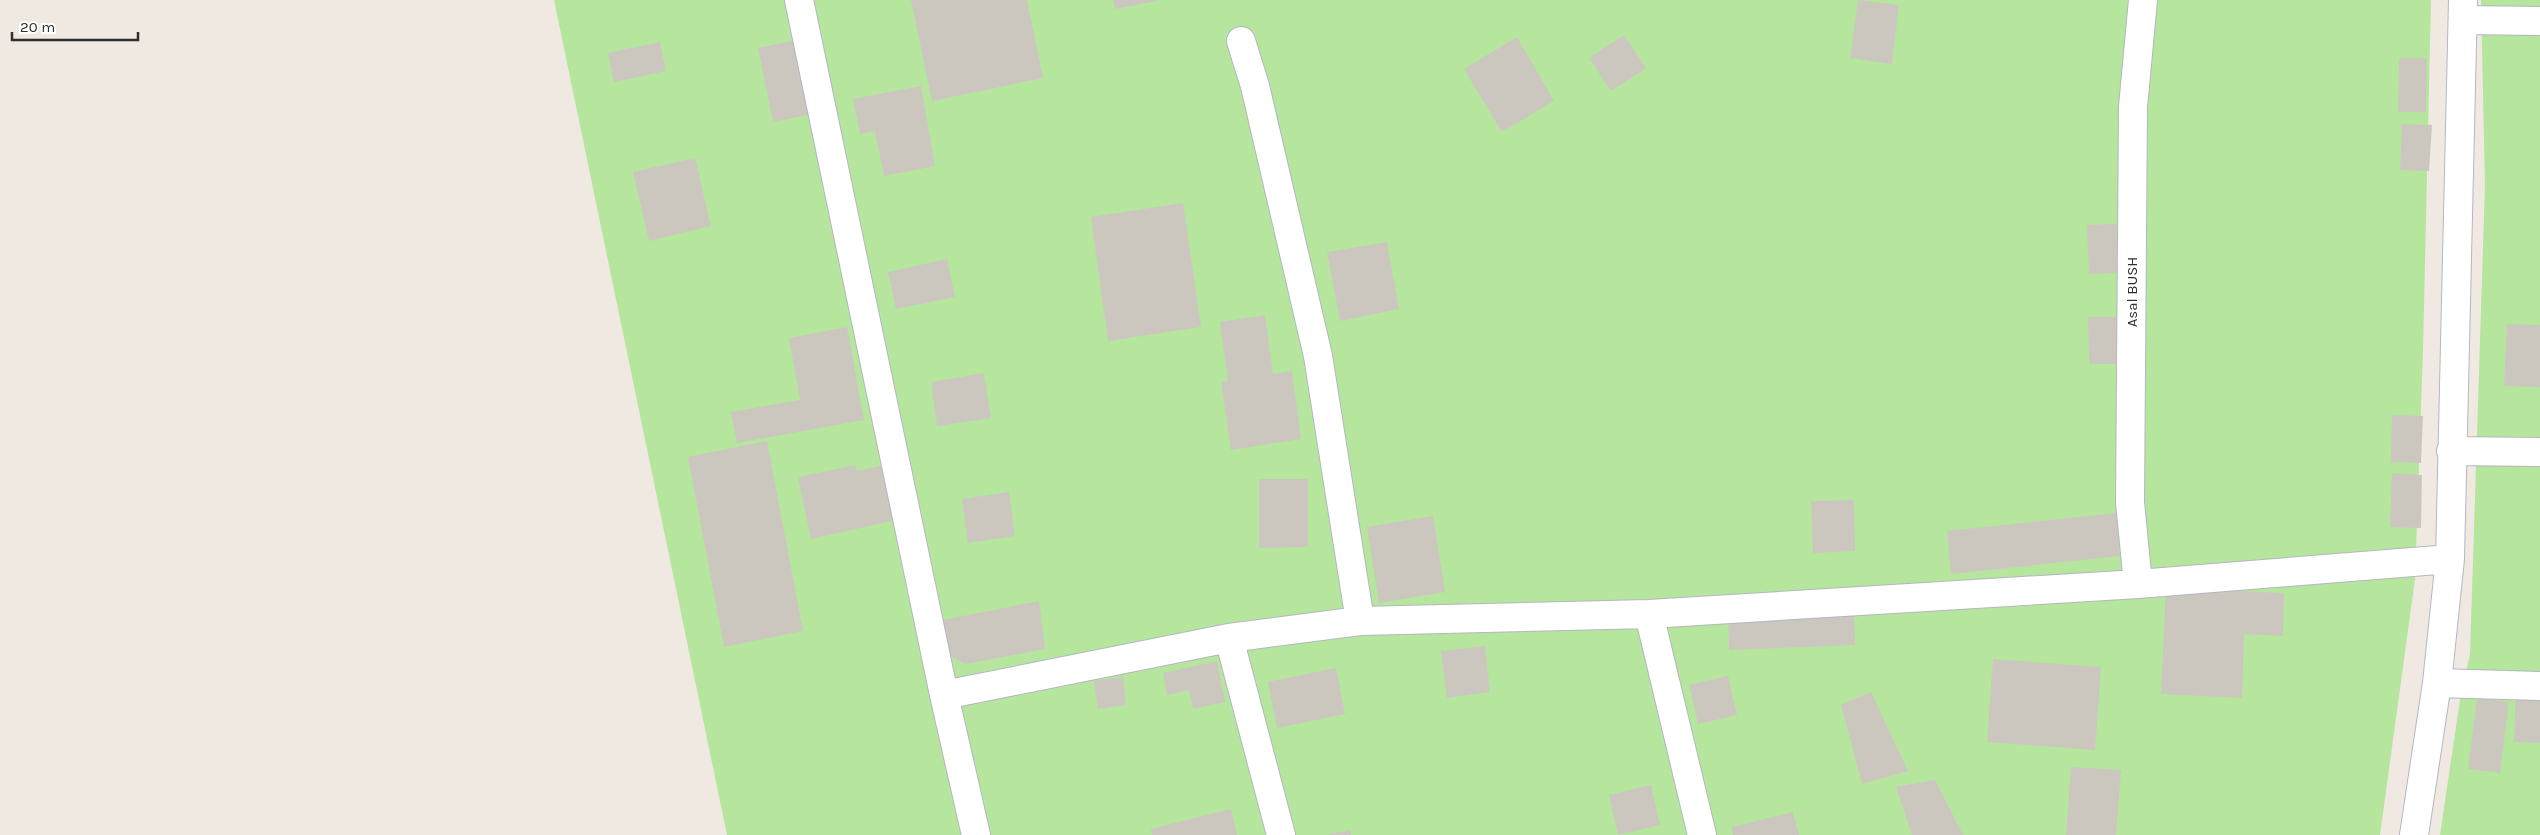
<svg xmlns="http://www.w3.org/2000/svg" width="2540" height="835" font-family="Karla,sans-serif">
<style>
.green{fill:#b6e59e}
.building{fill:#cbc7bf}
.lines{fill:none;stroke-linecap:round;stroke-linejoin:round}
.minor-casing{stroke:#b4b7c1;stroke-width:30}
.minor{stroke:#fff;stroke-width:28}
.labels{text-anchor:middle;stroke-width:4.5;stroke-linejoin:round;paint-order:stroke}
.street-label{font-size:15px;fill:#2e2e2e;stroke:#fff}
</style>
<rect width="100%" height="100%" fill="#efe9e1"/>
<!-- green -->
<path class="green" d="M 554,0 L 2431,0 L 2423,350 L 2415,579 L 2380,835 L 727,835 Z
M 2481,0 L 2540,0 L 2540,835 L 2440,835 L 2460,700 L 2470,654 L 2485,185 Z"/>
<!-- building -->
<path class="building" d="M 911,0 L 1027,0 L 1043,78 L 932,101 Z
M 1113,0 L 1157,0 L 1157,1 L 1115,9 Z
M 1858,0 L 1899,5 L 1892,64 L 1850,58 Z
M 1624,35 L 1646,68 L 1611,91 L 1589,58 Z
M 1517,37 L 1554,101 L 1502,132 L 1464,69 Z
M 801,39 L 816,113 L 773,122 L 758,48 Z
M 660,42 L 666,71 L 614,82 L 608,53 Z
M 2399,58 L 2427,58 L 2426,112 L 2398,112 Z
M 921,86 L 935,166 L 884,176 L 875,131 L 860,134 L 853,99 Z
M 2402,124 L 2432,125 L 2429,171 L 2400,170 Z
M 695,158 L 711,226 L 649,241 L 633,172 Z
M 1183,203 L 1201,327 L 1108,341 L 1091,217 Z
M 2116,224 L 2118,273 L 2089,274 L 2087,225 Z
M 1387,242 L 1399,309 L 1340,321 L 1327,252 Z
M 947,259 L 955,297 L 896,309 L 888,272 Z
M 1265,315 L 1273,374 L 1292,371 L 1301,439 L 1231,450 L 1221,382 L 1228,381 L 1220,322 Z
M 2088,317 L 2117,317 L 2117,364 L 2089,364 Z
M 2507,324 L 2540,325 L 2540,387 L 2504,386 Z
M 847,327 L 864,420 L 737,443 L 731,412 L 800,400 L 789,338 Z
M 984,373 L 991,418 L 937,426 L 931,382 Z
M 2392,415 L 2423,416 L 2421,463 L 2391,462 Z
M 767,441 L 803,631 L 724,647 L 688,457 Z
M 855,465 L 857,471 L 885,465 L 896,520 L 811,539 L 798,477 Z
M 2392,473 L 2422,475 L 2421,528 L 2390,527 Z
M 1259,479 L 1308,479 L 1308,547 L 1259,548 Z
M 1009,492 L 1015,536 L 968,543 L 962,499 Z
M 1854,500 L 1855,551 L 1813,553 L 1811,501 Z
M 2116,513 L 2120,556 L 1951,574 L 1947,531 Z
M 1433,516 L 1445,592 L 1379,603 L 1367,527 Z
M 2166,588 L 2284,593 L 2283,636 L 2244,634 L 2242,698 L 2161,694 Z
M 1039,601 L 1045,649 L 965,664 L 948,655 L 943,620 Z
M 1854,610 L 1855,645 L 1729,650 L 1728,614 Z
M 1485,646 L 1490,692 L 1447,698 L 1441,651 Z
M 1993,659 L 2101,667 L 2095,750 L 1987,742 Z
M 1217,661 L 1225,702 L 1193,709 L 1189,690 L 1167,695 L 1163,673 Z
M 1336,668 L 1345,714 L 1277,728 L 1268,682 Z
M 1728,676 L 1737,715 L 1698,724 L 1689,685 Z
M 1123,677 L 1126,705 L 1098,709 L 1094,681 Z
M 2516,688 L 2540,689 L 2540,743 L 2514,742 Z
M 1871,692 L 1908,771 L 1862,784 L 1841,705 Z
M 2477,698 L 2509,702 L 2500,773 L 2468,769 Z
M 2071,767 L 2121,770 L 2116,835 L 2066,835 Z
M 1935,780 L 1963,835 L 1912,835 L 1896,787 Z
M 1651,785 L 1660,825 L 1618,835 L 1609,795 Z
M 1231,809 L 1237,835 L 1152,835 L 1151,829 Z
M 1793,812 L 1799,835 L 1733,835 L 1731,827 Z
M 1350,830 L 1351,835 L 1331,835 L 1330,834 Z"/>
<g class="lines">
<!-- minor casing -->
<g class="minor-casing">
<path id="minor" d="M 799,0 L 944,695 L 976,835
M 2464,20 L 2540,21
M 1241,41 L 1255,86 L 1318,356 L 1360,621
M 2451,451 L 2540,452
M 2138,584 L 2130,502 L 2133,107 L 2143,0
M 1649,614 L 1702,835
M 1229,638 L 1281,835
M 2437,683 L 2540,686
M 944,695 L 1229,638 L 1360,621 L 1649,614 L 2138,584 L 2450,559
M 2414,835 L 2437,683 L 2450,559 L 2463,0"/>
</g>
<!-- minor -->
<use href="#minor" class="minor"/>
</g>
<g class="labels">
<!-- street labels -->
<g class="street-label">
<text transform="translate(2132 292) rotate(-90)" y="5">Asal BUSH</text>
</g>
</g>
<!-- scale -->
<path d="M12 32v8h126v-8" fill="none" stroke="#2e2e2e" stroke-width="2.5"/>
<text x="20" y="32" font-size="15" fill="#2e2e2e" stroke="#ffffff" stroke-width="4" paint-order="stroke">20 m</text>
</svg>
